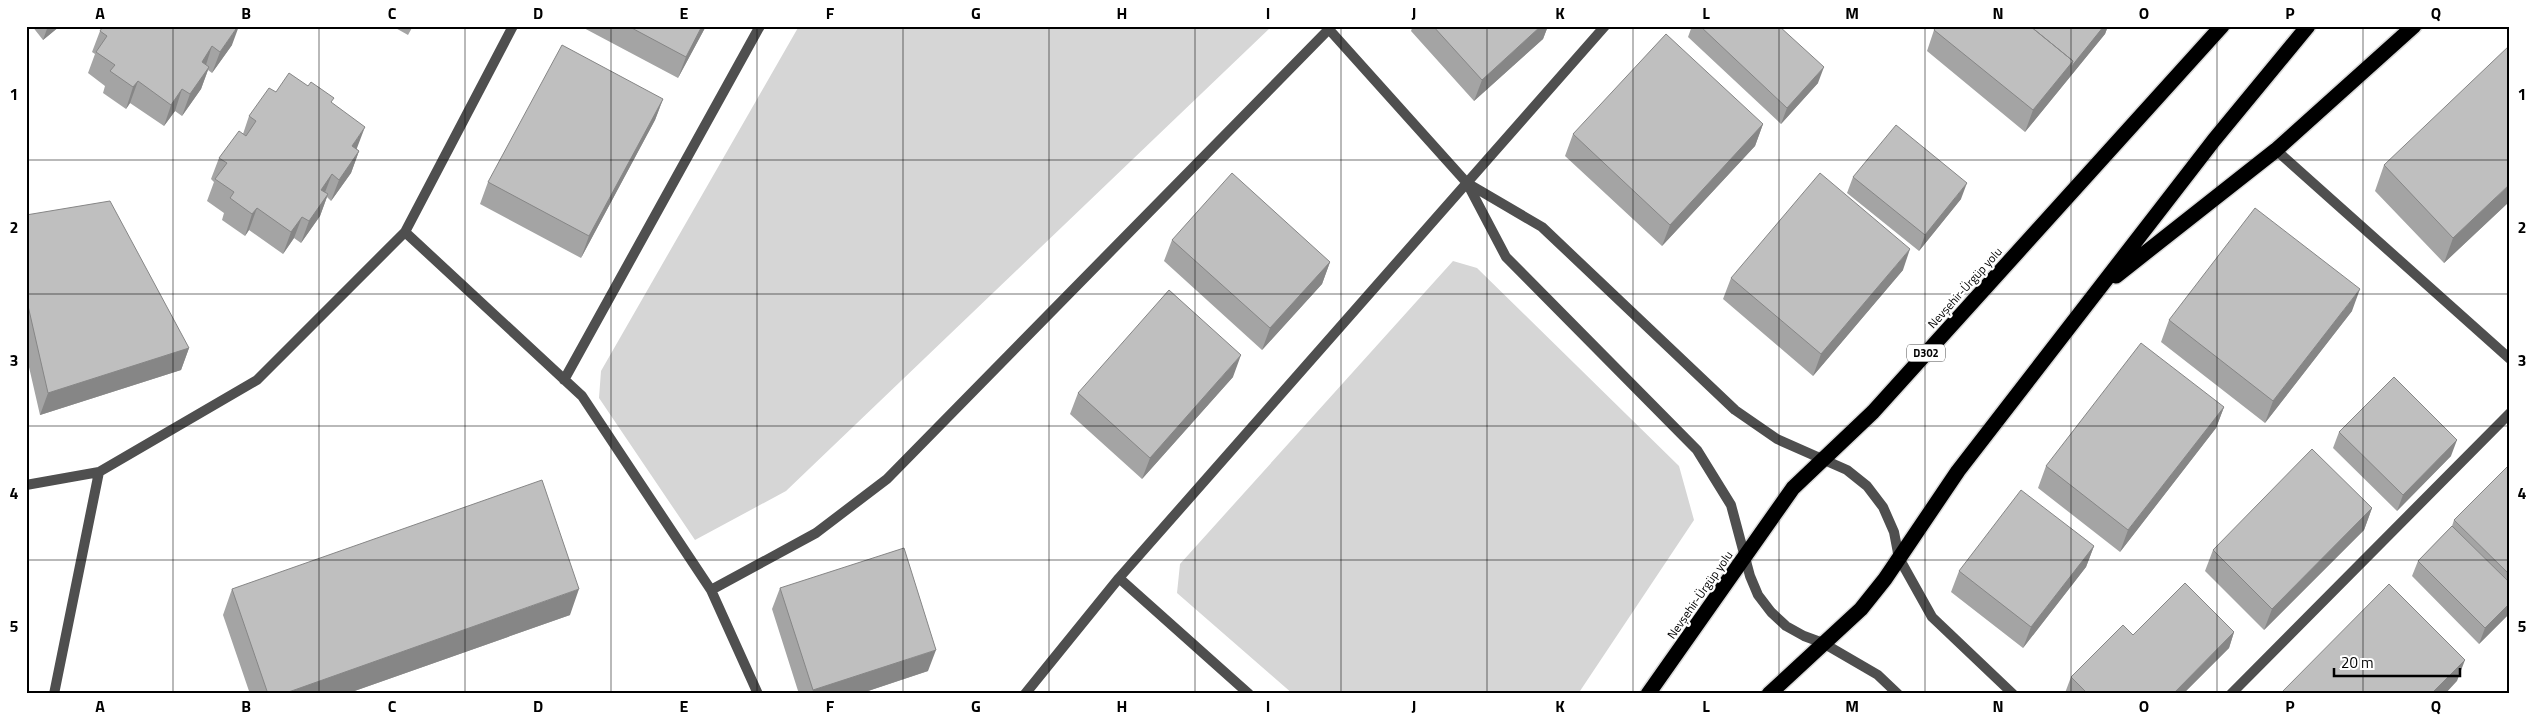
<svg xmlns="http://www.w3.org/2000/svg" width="2536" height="720" font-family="'Titillium Web',sans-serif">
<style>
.green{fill:#d6d6d6}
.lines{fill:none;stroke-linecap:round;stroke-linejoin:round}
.highway-casing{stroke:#dbdbdb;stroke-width:18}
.street{stroke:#4f4f4f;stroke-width:10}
.highway{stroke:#000;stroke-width:15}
.wall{fill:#a4a4a4}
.shaded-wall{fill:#868686}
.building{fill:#bfbfbf;stroke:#868686}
.grid{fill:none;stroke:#000;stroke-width:1;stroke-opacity:0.55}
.labels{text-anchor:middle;stroke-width:4.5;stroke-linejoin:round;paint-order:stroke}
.shield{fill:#fff;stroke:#4c4c4c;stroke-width:1}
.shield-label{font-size:11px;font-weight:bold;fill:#000}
.street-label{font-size:12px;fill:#000;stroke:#fff}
.neatline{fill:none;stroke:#000;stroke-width:2}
.grid-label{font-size:16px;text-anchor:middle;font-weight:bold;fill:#000}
</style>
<rect width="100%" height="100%" fill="#fff"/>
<!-- green -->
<path class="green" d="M 799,26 L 1271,27 L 786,491 L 695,540 L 599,398 L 601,371 Z
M 1453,261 L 1477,268 L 1679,466 L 1694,520 L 1578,694 L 1293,694 L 1177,593 L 1180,564 Z"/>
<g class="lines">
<!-- highway casing -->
<g class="highway-casing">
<path id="highway" d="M 2116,276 L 2276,150 L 2414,26
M 1648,694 L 1793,488 L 1873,412 L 2222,26
M 1769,694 L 1861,609 L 1885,579 L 1958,471 L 2214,140 L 2308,26"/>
</g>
<!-- street -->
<path class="street" d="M 1326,26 L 1467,183 L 1506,257 L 1697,450 L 1731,505 L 1750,576 L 1758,595 L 1771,612 L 1786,626 L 1804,636 L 1823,643 L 1878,675 L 1898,694
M 2276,150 L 2510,359
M 1467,183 L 1542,227 L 1735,410 L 1777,439 L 1847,470 L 1867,486 L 1883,507 L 1894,532 L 1899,558 L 1932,617 L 2013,694
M 405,232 L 582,396 L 711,590 L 758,694
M 564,380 L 760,26
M 26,485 L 99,472 L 257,380 L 405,232 L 513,26
M 1119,578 L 1249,694
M 711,590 L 816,533 L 887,479 L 1329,29
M 54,694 L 99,472
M 1025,694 L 1119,578 L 1605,26
M 2231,694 L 2510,413"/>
<!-- highway -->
<use href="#highway" class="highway"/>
</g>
<!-- wall -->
<path class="wall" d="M 32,26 L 60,26 L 43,40 Z
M 392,26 L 413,26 L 408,35 Z
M 580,26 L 706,26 L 678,78 Z
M 1413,26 L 1548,26 L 1543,39 L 1474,101 L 1411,31 Z
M 1692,26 L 1779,26 L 1818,83 L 1781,124 L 1688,37 Z
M 1937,26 L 2108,26 L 2105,34 L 2025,132 L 1927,51 L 1934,30 Z
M 100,31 L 232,45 L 212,73 L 208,70 L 201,89 L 182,116 L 175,111 L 164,126 L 130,103 L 126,109 L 103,93 L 105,86 L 88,73 L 95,54 L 92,52 Z
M 276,92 L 332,103 L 357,148 L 357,149 L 359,151 L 351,173 L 331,201 L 327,197 L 320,216 L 301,243 L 294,238 L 283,254 L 249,230 L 245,236 L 222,220 L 224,213 L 207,201 L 214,182 L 211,179 L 219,158 L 243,134 L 249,116 Z
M 663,99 L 655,120 L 581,258 L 480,204 L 488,182 Z
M 1763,124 L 1755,146 L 1662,246 L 1565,156 L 1573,134 Z
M 2384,165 L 2510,201 L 2444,263 L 2375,191 Z
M 1853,177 L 1961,199 L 1919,251 L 1847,193 Z
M 26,215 L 189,348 L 181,370 L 40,415 L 26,354 Z
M 1172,240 L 1330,262 L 1322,284 L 1262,350 L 1164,261 Z
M 1903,270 L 1813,376 L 1723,299 L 1731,278 Z
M 2352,311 L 2265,423 L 2161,342 L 2169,320 Z
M 1233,377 L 1142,479 L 1070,414 L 1078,393 Z
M 2224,407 L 2216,428 L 2120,552 L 2038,488 L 2046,466 Z
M 2339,432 L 2451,456 L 2397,511 L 2333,448 Z
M 2510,464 L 2510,613 L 2479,644 L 2412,576 L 2418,561 L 2452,526 L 2454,520 Z
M 2372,508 L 2364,530 L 2264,630 L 2205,571 L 2213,550 Z
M 2094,546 L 2086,567 L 2023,648 L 1951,592 L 1959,571 Z
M 780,588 L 928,671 L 859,694 L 799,694 L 772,609 Z
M 232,589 L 570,615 L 346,694 L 250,694 L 223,615 Z
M 2234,632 L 2229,648 L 2183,694 L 2066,694 L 2065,693 L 2071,677 L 2133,635 Z"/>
<!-- shaded-wall -->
<path class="shaded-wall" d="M 48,26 L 60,26 L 43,40 Z
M 238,26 L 239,26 L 232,45 L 212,73 L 220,52 Z
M 702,26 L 706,26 L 678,78 L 686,57 Z
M 1541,26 L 1548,26 L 1543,39 L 1474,101 L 1482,80 Z
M 2104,26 L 2108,26 L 2105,34 L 2025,132 L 2033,110 L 2073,61 Z
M 212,46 L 205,68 L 202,62 Z
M 209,67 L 201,89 L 182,116 L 190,94 Z
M 1824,67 L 1818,83 L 1781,124 L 1787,108 Z
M 138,81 L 130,103 L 126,109 L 133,87 Z
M 182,89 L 175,111 L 164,126 L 171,105 Z
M 663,99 L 655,120 L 581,258 L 589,236 Z
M 1763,124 L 1755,146 L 1662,246 L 1670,225 Z
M 365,127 L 357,148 L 344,167 L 352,146 Z
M 359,151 L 351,173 L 331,201 L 339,180 Z
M 332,174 L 324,195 L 321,190 Z
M 1967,183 L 1961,199 L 1919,251 L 1925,235 Z
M 2510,184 L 2510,201 L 2444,263 L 2453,238 Z
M 328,194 L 320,216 L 301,243 L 309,221 Z
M 257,208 L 249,230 L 245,236 L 252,214 Z
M 302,217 L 294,238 L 283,254 L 291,232 Z
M 1910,249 L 1903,270 L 1813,376 L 1821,354 Z
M 1330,262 L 1322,284 L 1262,350 L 1270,328 Z
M 2360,289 L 2352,311 L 2265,423 L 2273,401 Z
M 189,348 L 181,370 L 40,415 L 48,393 Z
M 1241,355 L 1233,377 L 1142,479 L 1150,458 Z
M 2224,407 L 2216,428 L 2120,552 L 2128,530 Z
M 2457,440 L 2451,456 L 2397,511 L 2403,495 Z
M 2372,508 L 2364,530 L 2264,630 L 2272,609 Z
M 2094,546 L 2086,567 L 2023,648 L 2031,627 Z
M 579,589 L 570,615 L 346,694 L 283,694 Z
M 2510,603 L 2510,613 L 2479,644 L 2485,628 Z
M 2234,632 L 2229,648 L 2183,694 L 2173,694 Z
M 936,650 L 928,671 L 859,694 L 811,694 L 813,690 Z
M 2465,660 L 2457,681 L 2445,694 L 2431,694 Z"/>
<!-- building -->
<path class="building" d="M 103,26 L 238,26 L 220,52 L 212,46 L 202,62 L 209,67 L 190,94 L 182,89 L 171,105 L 138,81 L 133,87 L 110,71 L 115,65 L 96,52 L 107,36 L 100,31 Z
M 628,26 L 702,26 L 686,57 Z
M 1433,26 L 1541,26 L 1482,80 Z
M 1700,26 L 1779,26 L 1824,67 L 1787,108 Z
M 1937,26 L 2030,26 L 2073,61 L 2033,110 L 1934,30 Z
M 2030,26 L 2104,26 L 2071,67 L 2073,61 Z
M 1666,34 L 1763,124 L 1670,225 L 1573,134 Z
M 562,45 L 663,99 L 589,236 L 488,182 Z
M 2510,45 L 2510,184 L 2453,238 L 2384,165 Z
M 289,73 L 308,86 L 311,82 L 334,98 L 331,102 L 365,127 L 352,146 L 359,151 L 339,180 L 332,174 L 321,190 L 328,194 L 309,221 L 302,217 L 291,232 L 257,208 L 252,214 L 230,198 L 234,192 L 215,179 L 227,163 L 219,158 L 239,131 L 246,136 L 256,121 L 249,116 L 269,88 L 276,92 Z
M 1896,125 L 1967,183 L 1925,235 L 1853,177 Z
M 1232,173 L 1330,262 L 1270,328 L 1172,240 Z
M 1820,173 L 1910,249 L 1821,354 L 1731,278 Z
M 110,201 L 189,348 L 48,393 L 26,297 L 26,215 Z
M 2255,208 L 2360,289 L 2273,401 L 2169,320 Z
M 1169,290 L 1241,355 L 1150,458 L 1078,393 Z
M 2141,343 L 2224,407 L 2128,530 L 2046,466 Z
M 2394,377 L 2457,440 L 2403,495 L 2339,432 Z
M 2312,449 L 2372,508 L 2272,609 L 2213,550 Z
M 2510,464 L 2510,575 L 2454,520 Z
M 542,480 L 579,589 L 283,694 L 268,694 L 232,589 Z
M 2021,490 L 2094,546 L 2031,627 L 1959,571 Z
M 2452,526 L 2510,583 L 2510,603 L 2485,628 L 2418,561 Z
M 904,548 L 936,650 L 813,690 L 780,588 Z
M 2185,583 L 2234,632 L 2173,694 L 2088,694 L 2071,677 L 2123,625 L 2133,635 Z
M 2389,584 L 2465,660 L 2431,694 L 2280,694 Z"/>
<!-- grid -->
<path class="grid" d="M 173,26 L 173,694M 319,26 L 319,694M 465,26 L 465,694M 611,26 L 611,694M 757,26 L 757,694M 903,26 L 903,694M 1049,26 L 1049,694M 1195,26 L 1195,694M 1341,26 L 1341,694M 1487,26 L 1487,694M 1633,26 L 1633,694M 1779,26 L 1779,694M 1925,26 L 1925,694M 2071,26 L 2071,694M 2217,26 L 2217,694M 2363,26 L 2363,694M 26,160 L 2510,160M 26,294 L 2510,294M 26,426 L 2510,426M 26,560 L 2510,560"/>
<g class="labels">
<!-- shield labels -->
<rect class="shield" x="1907" y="344.5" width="38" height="17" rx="4"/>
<g class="shield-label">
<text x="1926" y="357">D302</text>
</g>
<!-- street labels -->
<g class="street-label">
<text transform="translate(1965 288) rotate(-48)" y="4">Nevşehir-Ürgüp yolu</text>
<text transform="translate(1700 595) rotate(-55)" y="4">Nevşehir-Ürgüp yolu</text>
</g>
</g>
<!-- border -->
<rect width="2536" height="720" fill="none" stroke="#ffffff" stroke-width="55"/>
<!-- scale -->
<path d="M2334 668v8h126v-8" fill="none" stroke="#000000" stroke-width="2.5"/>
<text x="2341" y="668" font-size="15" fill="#000000" stroke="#ffffff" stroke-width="4" paint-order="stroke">20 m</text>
<rect x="28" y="28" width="2480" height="664" class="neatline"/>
<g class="grid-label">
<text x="100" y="19">A</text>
<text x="246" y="19">B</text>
<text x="392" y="19">C</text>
<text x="538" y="19">D</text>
<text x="684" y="19">E</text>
<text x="830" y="19">F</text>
<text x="976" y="19">G</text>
<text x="1122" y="19">H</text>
<text x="1268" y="19">I</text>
<text x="1414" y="19">J</text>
<text x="1560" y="19">K</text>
<text x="1706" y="19">L</text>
<text x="1852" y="19">M</text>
<text x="1998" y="19">N</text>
<text x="2144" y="19">O</text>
<text x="2290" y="19">P</text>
<text x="2436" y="19">Q</text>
<text x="14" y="100">1</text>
<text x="2522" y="100">1</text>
<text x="14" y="233">2</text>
<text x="2522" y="233">2</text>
<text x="14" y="366">3</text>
<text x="2522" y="366">3</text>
<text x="14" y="499">4</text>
<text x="2522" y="499">4</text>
<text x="14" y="632">5</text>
<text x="2522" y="632">5</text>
<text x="100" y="712">A</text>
<text x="246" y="712">B</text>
<text x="392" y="712">C</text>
<text x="538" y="712">D</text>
<text x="684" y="712">E</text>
<text x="830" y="712">F</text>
<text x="976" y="712">G</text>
<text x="1122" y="712">H</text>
<text x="1268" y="712">I</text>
<text x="1414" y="712">J</text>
<text x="1560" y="712">K</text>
<text x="1706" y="712">L</text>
<text x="1852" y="712">M</text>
<text x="1998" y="712">N</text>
<text x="2144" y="712">O</text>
<text x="2290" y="712">P</text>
<text x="2436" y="712">Q</text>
</g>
</svg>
